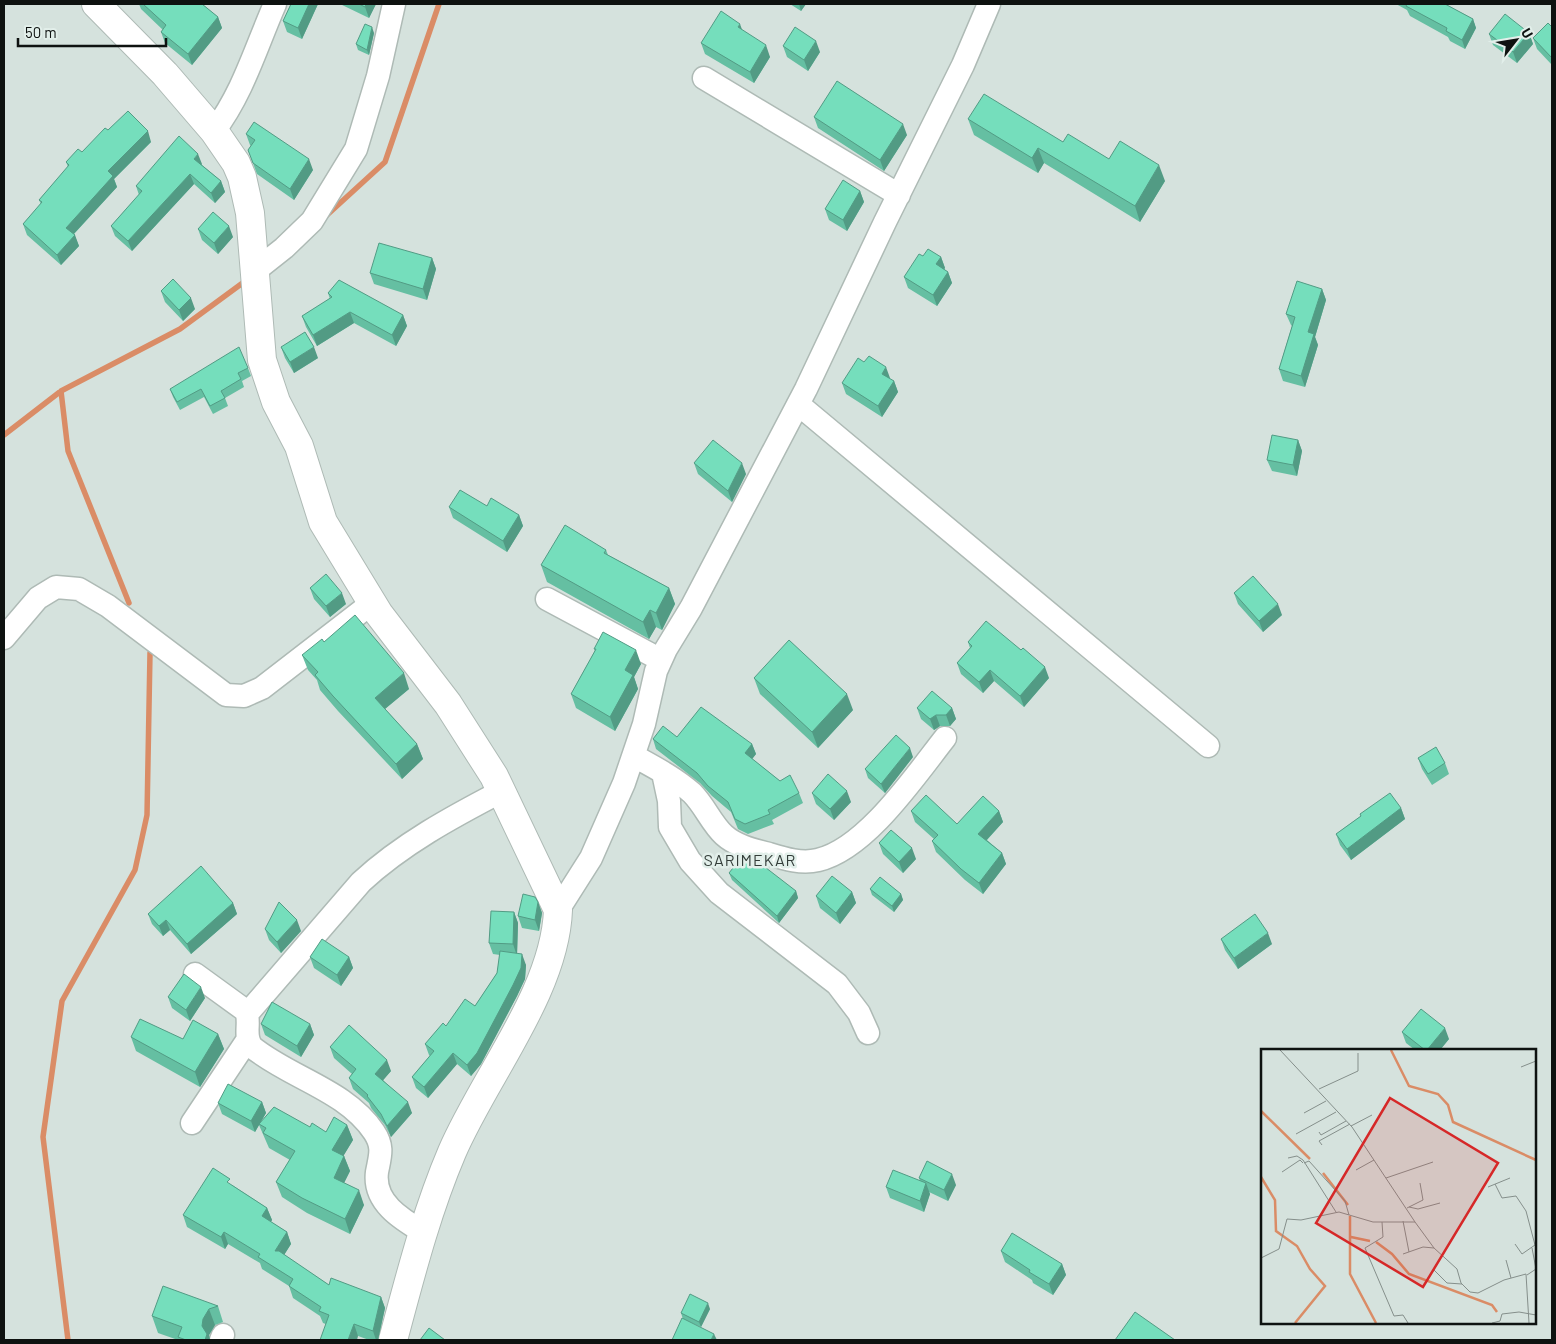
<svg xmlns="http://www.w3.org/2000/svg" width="1556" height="1344" font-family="Barlow,sans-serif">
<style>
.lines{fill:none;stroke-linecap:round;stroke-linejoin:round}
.stream{stroke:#da8c66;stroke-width:5.5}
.minor-casing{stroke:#aebab5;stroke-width:25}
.tertiary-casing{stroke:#aebab5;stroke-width:30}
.minor{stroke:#fff;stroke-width:22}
.tertiary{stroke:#fff;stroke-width:28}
.wall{fill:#65bfa2}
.shaded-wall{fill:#529b84}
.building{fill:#75debc;stroke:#529b84}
.labels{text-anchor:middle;stroke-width:5;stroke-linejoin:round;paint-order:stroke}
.quarter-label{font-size:16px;letter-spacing:1px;fill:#333d39;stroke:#e2efea}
.inset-river{fill:none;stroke:#da8c66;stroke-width:2.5}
.inset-road{fill:none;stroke:#858f8b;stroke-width:1}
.view{fill:#d62828;fill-opacity:0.15;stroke:#d62828;stroke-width:2.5}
.inset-edge{fill:none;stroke:#0e1210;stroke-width:2.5}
</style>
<rect width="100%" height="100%" fill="#d5e2dd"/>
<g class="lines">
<!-- stream -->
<path class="stream" d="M 327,215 L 385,162 L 439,4
M 61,391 L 68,451 L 129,603
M 4,435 L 61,391 L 180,329 L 248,279
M 68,1340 L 43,1137 L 62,1001 L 135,870 L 147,815 L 150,653"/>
<!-- minor casing -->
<g class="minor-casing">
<path id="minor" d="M 704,78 L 899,195
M 214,131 C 243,93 256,47 275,4
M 255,271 L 284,248 L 312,221 L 356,149 L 378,76 L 394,4
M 798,404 L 1208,746
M 547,599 L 661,660
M 4,638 L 38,598 L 56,587 L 79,589 L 108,606 L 226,695 L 244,696 L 262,688 L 372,603
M 634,756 C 654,767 675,778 692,793 C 705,806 711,823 724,835 C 736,846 754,850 769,854 C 785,859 802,864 818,860 C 866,849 915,776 945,738
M 663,773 L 669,801 L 670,827 L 690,861 L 719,893 L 837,984 L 859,1013 L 868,1033
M 558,910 L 591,858 L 624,783 L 644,724 L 656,671 L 666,649 L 691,608 L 806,389 L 885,222 L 963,65 L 989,4
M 195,974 L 246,1011 C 251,1023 243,1036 252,1047 C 290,1078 346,1090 374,1132 C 384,1147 380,1156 377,1172 C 373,1202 401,1219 423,1232
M 247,1014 L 361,882 C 402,844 452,817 502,791
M 192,1123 L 248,1039
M 221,1340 L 223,1335"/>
</g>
<!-- tertiary casing -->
<g class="tertiary-casing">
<path id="tertiary" d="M 96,4 L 165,74 L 214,131 L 236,163 L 242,177 L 250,213 L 262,360 L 276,402 L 299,446 L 323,522 L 379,614 L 448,704 L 494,776 L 558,910 C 555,992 484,1077 452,1152 C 426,1213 410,1277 393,1340"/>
</g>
<!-- minor -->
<use href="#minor" class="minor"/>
<!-- tertiary -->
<use href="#tertiary" class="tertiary"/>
</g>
<!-- wall -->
<path class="wall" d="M 139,4 L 202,4 L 218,17 L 222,28 L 192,65 L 165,43 L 161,32 L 163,30 L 141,9 Z
M 291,4 L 318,4 L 302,39 L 287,32 L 283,21 Z
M 340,4 L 376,4 L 369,18 Z
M 790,4 L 806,4 L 801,11 Z
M 1396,4 L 1445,4 L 1473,19 L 1476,28 L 1465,49 L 1450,41 L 1448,37 L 1410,16 L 1407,10 Z
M 1552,27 L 1552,65 L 1537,49 L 1533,38 Z
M 743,30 L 770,57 L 754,83 L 705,54 L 701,43 Z
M 374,33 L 369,55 L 358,50 L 356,44 Z
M 1529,33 L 1533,44 L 1517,63 L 1493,45 L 1489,34 Z
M 783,46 L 820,52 L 808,71 L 787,57 Z
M 814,117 L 907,135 L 884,171 L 818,128 Z
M 968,119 L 1063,142 L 1165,181 L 1140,222 L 1044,163 L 1038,173 L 974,135 Z
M 108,130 L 151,142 L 114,179 L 117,187 L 74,234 L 79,246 L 61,265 L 27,235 L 23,224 L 41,204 L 39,200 L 68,167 L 66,162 L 82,152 Z
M 246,134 L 313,170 L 294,200 L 257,174 L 248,150 L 251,146 L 250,145 Z
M 202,164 L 202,165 L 221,181 L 225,192 L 215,203 L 194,184 L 132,251 L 115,236 L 111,226 L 139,195 L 136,186 Z
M 860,191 L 864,202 L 847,231 L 829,220 L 825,209 Z
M 198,229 L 233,237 L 218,254 L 202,240 Z
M 923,256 L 941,257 L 945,268 L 944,269 L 948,272 L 952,283 L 937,306 L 908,288 L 904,277 Z
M 432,258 L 436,269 L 427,300 L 374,284 L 370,273 Z
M 1322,289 L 1326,300 L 1315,337 L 1318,345 L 1305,387 L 1283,381 L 1279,369 L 1292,326 L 1291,325 L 1286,314 Z
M 161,291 L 195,309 L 183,321 L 165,302 Z
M 328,293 L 403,315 L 407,326 L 396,346 L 354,323 L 317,346 L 306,327 L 302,316 L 330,299 Z
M 281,347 L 318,358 L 294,373 L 285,358 Z
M 248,368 L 251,376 L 242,381 L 244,387 L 225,398 L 228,406 L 213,414 L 204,397 L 180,410 L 173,397 L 170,389 Z
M 890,378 L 890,379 L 894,381 L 898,392 L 882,417 L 846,394 L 842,383 Z
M 1298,440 L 1302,451 L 1297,476 L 1272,471 L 1267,460 Z
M 694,463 L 746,474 L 732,502 L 698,474 Z
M 487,506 L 519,515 L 523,526 L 507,552 L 453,518 L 449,507 Z
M 606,550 L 608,555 L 669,588 L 675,604 L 662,630 L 656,627 L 649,639 L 547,582 L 541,565 Z
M 310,588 L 346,604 L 330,617 L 314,599 Z
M 1234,593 L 1282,615 L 1263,632 L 1238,604 Z
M 324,642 L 409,689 L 385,709 L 417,744 L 423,759 L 402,779 L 338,711 L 320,690 L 317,680 L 308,670 L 302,655 Z
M 968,642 L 1049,678 L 1024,707 L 994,681 L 983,693 L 961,674 L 957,663 L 970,648 Z
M 594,649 L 641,664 L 634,677 L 638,689 L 615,731 L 576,708 L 571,694 L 595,651 Z
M 754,678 L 853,710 L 818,748 L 760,694 Z
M 917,708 L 952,708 L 956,719 L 950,726 L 940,726 L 934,730 L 921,719 Z
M 677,737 L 752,744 L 756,754 L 752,759 L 780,781 L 799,793 L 803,803 L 772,820 L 774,824 L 748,834 L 738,829 L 731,812 L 712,796 L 700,783 L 656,749 L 653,739 Z
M 913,757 L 885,793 L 868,778 L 865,769 Z
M 1418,758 L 1445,763 L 1449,774 L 1432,785 L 1422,769 Z
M 812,793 L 851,802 L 834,820 L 816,804 Z
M 1401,808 L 1405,819 L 1351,860 L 1340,845 L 1336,834 L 1361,816 L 1360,814 Z
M 911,811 L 957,824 L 999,811 L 1003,822 L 987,840 L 1002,853 L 1006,864 L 983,894 L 965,880 L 936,852 L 932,841 L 934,839 L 915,822 Z
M 879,843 L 916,859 L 903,873 L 883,854 Z
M 759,866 L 796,891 L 798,898 L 779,923 L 732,880 L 729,873 Z
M 870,889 L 901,894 L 903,900 L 894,912 L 872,895 Z
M 852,892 L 856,903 L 840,924 L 820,908 L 816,896 Z
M 538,902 L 542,913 L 539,931 L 522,928 L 518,916 Z
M 233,903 L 237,914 L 191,954 L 170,930 L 163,936 L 152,924 L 148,914 Z
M 514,912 L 518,923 L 517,954 L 526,965 L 525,979 L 517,996 L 481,1064 L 471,1076 L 457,1064 L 428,1098 L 416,1088 L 412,1077 L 430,1056 L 429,1055 L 425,1044 L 446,1026 L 475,1006 L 497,973 L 500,955 L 493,954 L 489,943 Z
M 265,929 L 301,931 L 281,953 L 269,940 Z
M 1221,939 L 1272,944 L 1238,969 L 1225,950 Z
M 310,957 L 349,957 L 353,968 L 341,986 L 314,968 Z
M 168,997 L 205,998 L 190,1021 L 172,1008 Z
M 261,1024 L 310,1024 L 314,1035 L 301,1057 L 265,1035 Z
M 1402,1032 L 1449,1039 L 1440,1050 L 1415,1050 L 1406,1043 Z
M 218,1034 L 224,1049 L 200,1087 L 136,1051 L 131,1037 L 183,1039 Z
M 330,1047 L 391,1071 L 383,1080 L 412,1113 L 391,1137 L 385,1125 L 371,1108 L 369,1103 L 353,1089 L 349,1078 L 352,1074 L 334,1058 Z
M 262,1102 L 266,1113 L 261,1122 L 310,1127 L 326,1132 L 347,1125 L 353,1140 L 343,1156 L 344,1156 L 350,1171 L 344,1183 L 364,1205 L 350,1234 L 307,1213 L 282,1197 L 276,1182 L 290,1160 L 269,1148 L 259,1125 L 255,1132 L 222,1114 L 218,1103 Z
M 919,1178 L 956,1185 L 948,1201 L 929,1192 L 930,1194 L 924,1212 L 890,1198 L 886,1187 L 920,1181 Z
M 232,1185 L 267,1208 L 272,1220 L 271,1222 L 287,1232 L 291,1244 L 284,1255 L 329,1285 L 381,1297 L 385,1308 L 378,1340 L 369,1340 L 323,1323 L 320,1316 L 293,1298 L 289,1286 L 262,1269 L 260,1263 L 228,1244 L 225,1249 L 187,1227 L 183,1215 Z
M 1001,1251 L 1062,1264 L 1066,1275 L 1053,1295 L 1033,1283 L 1032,1280 L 1005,1262 Z
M 218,1306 L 223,1322 L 215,1325 L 209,1335 L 210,1340 L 178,1340 L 158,1333 L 152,1316 Z
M 710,1309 L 701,1327 L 683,1319 L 681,1313 Z"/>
<!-- shaded-wall -->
<path class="shaded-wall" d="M 309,4 L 318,4 L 302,39 L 298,28 Z
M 366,4 L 376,4 L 369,18 L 365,7 Z
M 799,4 L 806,4 L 801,11 Z
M 218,17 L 222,28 L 192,65 L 188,54 Z
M 1473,19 L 1476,28 L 1465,49 L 1462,40 Z
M 740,24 L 744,35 L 738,27 Z
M 372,27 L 374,33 L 369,55 L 367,50 Z
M 1529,33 L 1533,44 L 1517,63 L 1513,52 Z
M 816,41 L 820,52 L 808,71 L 804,60 Z
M 766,45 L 770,57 L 754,83 L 750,72 Z
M 903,124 L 907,135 L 884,171 L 880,160 Z
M 148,131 L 151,142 L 114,179 L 117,187 L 70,238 L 66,228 L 108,171 Z
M 1038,148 L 1044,163 L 1038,173 L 1032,158 Z
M 198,154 L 202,164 L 198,169 L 194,159 Z
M 309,159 L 313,170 L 294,200 L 290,189 Z
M 1159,165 L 1165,181 L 1140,222 L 1135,206 Z
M 190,174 L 194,184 L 132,251 L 128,241 Z
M 221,181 L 225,192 L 215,203 L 211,193 Z
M 860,191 L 864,202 L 847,231 L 843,220 Z
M 229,226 L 233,237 L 218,254 L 214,243 Z
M 75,235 L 79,246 L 61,265 L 57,255 Z
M 941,257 L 945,268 L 940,275 L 936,264 Z
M 432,258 L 436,269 L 427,300 L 423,289 Z
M 948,272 L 952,283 L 937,306 L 933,295 Z
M 1322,289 L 1326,300 L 1315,337 L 1318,345 L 1305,387 L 1301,376 L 1308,332 Z
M 191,298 L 195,309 L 183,321 L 179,310 Z
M 350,312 L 354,323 L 317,346 L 313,335 Z
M 403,315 L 407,326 L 396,346 L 392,335 Z
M 314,347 L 318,358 L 294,373 L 290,362 Z
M 886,367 L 890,378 L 886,385 L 882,374 Z
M 894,381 L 898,392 L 882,417 L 878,406 Z
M 1298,440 L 1302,451 L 1297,476 L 1293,465 Z
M 742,463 L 746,474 L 732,502 L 728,491 Z
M 519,515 L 523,526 L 507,552 L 503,541 Z
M 669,588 L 675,604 L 662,630 L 656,613 Z
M 342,593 L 346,604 L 330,617 L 326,606 Z
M 1278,604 L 1282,615 L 1263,632 L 1259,621 Z
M 650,610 L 656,627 L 649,639 L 643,622 Z
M 636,650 L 641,664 L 634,677 L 638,689 L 615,731 L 610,717 L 625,670 Z
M 1045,667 L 1049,678 L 1024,707 L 1020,696 Z
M 990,670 L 994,681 L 983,693 L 979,682 Z
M 404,673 L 409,689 L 380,713 L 375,698 Z
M 847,694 L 853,710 L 818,748 L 812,732 Z
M 952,708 L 956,719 L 950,726 L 946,715 Z
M 936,715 L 940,726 L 934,730 L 930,719 Z
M 417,744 L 423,759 L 402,779 L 396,764 Z
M 752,744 L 756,754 L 749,763 L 745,753 Z
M 910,748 L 913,757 L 885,793 L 881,784 Z
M 847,791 L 851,802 L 834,820 L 830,809 Z
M 1401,808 L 1405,819 L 1351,860 L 1347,849 Z
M 999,811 L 1003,822 L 982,845 L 978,834 Z
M 912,848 L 916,859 L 903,873 L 899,862 Z
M 1002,853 L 1006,864 L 983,894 L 979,883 Z
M 796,891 L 798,898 L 779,923 L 777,916 Z
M 852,892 L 856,903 L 840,924 L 836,913 Z
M 901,894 L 903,900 L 894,912 L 892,906 Z
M 538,902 L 542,913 L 539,931 L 535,920 Z
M 233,903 L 237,914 L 191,954 L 187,944 Z
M 514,912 L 518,923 L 517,956 L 513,944 Z
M 166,920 L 170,930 L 163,936 L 159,926 Z
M 297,920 L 301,931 L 281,953 L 277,942 Z
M 1268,933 L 1272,944 L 1238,969 L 1234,958 Z
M 522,954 L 526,965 L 525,979 L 517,996 L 481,1064 L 471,1076 L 467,1065 Z
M 349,957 L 353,968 L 341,986 L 337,975 Z
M 201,987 L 205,998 L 190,1021 L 186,1010 Z
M 310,1024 L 314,1035 L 301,1057 L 297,1046 Z
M 1445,1028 L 1449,1039 L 1440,1050 L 1427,1050 Z
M 218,1034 L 224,1049 L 200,1087 L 195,1072 Z
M 453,1053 L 457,1064 L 428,1098 L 424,1087 Z
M 387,1060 L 391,1071 L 379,1085 L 375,1074 Z
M 262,1102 L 266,1113 L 255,1132 L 251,1121 Z
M 408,1102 L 412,1113 L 391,1137 L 387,1126 Z
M 347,1125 L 353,1140 L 338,1165 L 332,1150 Z
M 344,1156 L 350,1171 L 339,1193 L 334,1178 Z
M 952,1174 L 956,1185 L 948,1201 L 944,1190 Z
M 926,1183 L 930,1194 L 924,1212 L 920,1201 Z
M 359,1190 L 364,1205 L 350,1234 L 345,1219 Z
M 267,1208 L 272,1220 L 266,1228 L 262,1216 Z
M 224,1232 L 228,1244 L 225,1249 L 221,1237 Z
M 287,1232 L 291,1244 L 279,1263 L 275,1251 Z
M 1062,1264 L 1066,1275 L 1053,1295 L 1049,1284 Z
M 381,1297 L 385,1308 L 378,1340 L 376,1340 L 373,1331 Z
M 708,1303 L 710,1309 L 701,1327 L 699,1322 Z
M 209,1309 L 215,1325 L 209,1335 L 210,1340 L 205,1340 L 202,1326 L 203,1319 Z
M 354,1324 L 358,1336 L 357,1340 L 348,1340 Z
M 714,1334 L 717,1340 L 711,1340 Z"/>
<!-- building -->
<path class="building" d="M 143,4 L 202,4 L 218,17 L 188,54 L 161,32 L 166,25 Z
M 291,4 L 309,4 L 298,28 L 283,21 Z
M 359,4 L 366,4 L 365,7 Z
M 1407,4 L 1445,4 L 1473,19 L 1462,40 L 1446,31 L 1447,28 L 1406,6 Z
M 721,11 L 740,24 L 738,27 L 766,45 L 750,72 L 701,43 Z
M 1505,14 L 1529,33 L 1513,52 L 1489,34 Z
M 1548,23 L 1552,27 L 1552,58 L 1533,38 Z
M 365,24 L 372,27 L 367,50 L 356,44 Z
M 795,27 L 816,41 L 804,60 L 783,46 Z
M 837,81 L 903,124 L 880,160 L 814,117 Z
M 984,94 L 1063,142 L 1068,134 L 1109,159 L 1120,141 L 1159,165 L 1135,206 L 1038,148 L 1032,158 L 968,119 Z
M 128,111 L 148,131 L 108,171 L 113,176 L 66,228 L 75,235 L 57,255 L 23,224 L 42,202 L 39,200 L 69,165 L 66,162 L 78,149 L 82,152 L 105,128 L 108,130 Z
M 254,122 L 309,159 L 290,189 L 253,163 L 248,150 L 255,140 L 246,134 Z
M 179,136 L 198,154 L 194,159 L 221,181 L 211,193 L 190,174 L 128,241 L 111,226 L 142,191 L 136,186 Z
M 843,180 L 860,191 L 843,220 L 825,209 Z
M 213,212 L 229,226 L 214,243 L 198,229 Z
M 379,243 L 432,258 L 423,289 L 370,273 Z
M 928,249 L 941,257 L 936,264 L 948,272 L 933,295 L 904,277 L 919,254 L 923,256 Z
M 173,279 L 191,298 L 179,310 L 161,291 Z
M 339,280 L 403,315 L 392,335 L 350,312 L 313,335 L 302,316 L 332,297 L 328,293 Z
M 1297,281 L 1322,289 L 1308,332 L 1314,334 L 1301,376 L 1279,369 L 1295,317 L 1286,314 Z
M 305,332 L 314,347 L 290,362 L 281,347 Z
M 239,347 L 248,368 L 238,373 L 241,379 L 221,391 L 225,398 L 210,406 L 201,389 L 177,402 L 170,389 Z
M 869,356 L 886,367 L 882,374 L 894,381 L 878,406 L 842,383 L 858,358 L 864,362 Z
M 1272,435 L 1298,440 L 1293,465 L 1267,460 Z
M 713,440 L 742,463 L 728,491 L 694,463 Z
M 460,490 L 487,506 L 491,498 L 519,515 L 503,541 L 449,507 Z
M 565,525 L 606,550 L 604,553 L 669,588 L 656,613 L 650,610 L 643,622 L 541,565 Z
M 326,574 L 342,593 L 326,606 L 310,588 Z
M 1253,576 L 1278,604 L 1259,621 L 1234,593 Z
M 355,615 L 404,673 L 375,698 L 417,744 L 396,764 L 333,696 L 315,675 L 318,672 L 302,655 L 322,639 L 324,642 Z
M 986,621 L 1021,650 L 1023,648 L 1045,667 L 1020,696 L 990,670 L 979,682 L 957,663 L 972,646 L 968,642 Z
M 603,632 L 636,650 L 625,670 L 633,675 L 610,717 L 571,694 L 596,649 L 594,649 Z
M 789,640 L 847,694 L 812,732 L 754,678 Z
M 932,691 L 952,708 L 946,715 L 936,715 L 930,719 L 917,708 Z
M 701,707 L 752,744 L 745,753 L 780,781 L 790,775 L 799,793 L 768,810 L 770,814 L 745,824 L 735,819 L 728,802 L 708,786 L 697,773 L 653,739 L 663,726 L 677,737 Z
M 896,735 L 910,748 L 881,784 L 865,769 Z
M 1436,747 L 1445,763 L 1428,774 L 1418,758 Z
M 828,774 L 847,791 L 830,809 L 812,793 Z
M 1390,793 L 1401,808 L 1347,849 L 1336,834 L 1361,816 L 1360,814 Z
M 926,795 L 957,824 L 983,796 L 999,811 L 978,834 L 1002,853 L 979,883 L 961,869 L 932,841 L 938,835 L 911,811 Z
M 891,830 L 912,848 L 899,862 L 879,843 Z
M 744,854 L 759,866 L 761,864 L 796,891 L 777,916 L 729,873 Z
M 201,866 L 233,903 L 187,944 L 166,920 L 159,926 L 148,914 Z
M 832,876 L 852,892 L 836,913 L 816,896 Z
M 880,877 L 901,894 L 892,906 L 870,889 Z
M 523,894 L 535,897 L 538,902 L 535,920 L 518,916 Z
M 279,902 L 297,920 L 277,942 L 265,929 Z
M 491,911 L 514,912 L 513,944 L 489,943 Z
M 1255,914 L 1268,933 L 1234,958 L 1221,939 Z
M 322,939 L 349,957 L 337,975 L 310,957 Z
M 500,951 L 522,954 L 521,968 L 513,985 L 477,1053 L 467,1065 L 453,1053 L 424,1087 L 412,1077 L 434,1051 L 425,1044 L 443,1023 L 446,1026 L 465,999 L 475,1006 L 497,973 Z
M 184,974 L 201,987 L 186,1010 L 168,997 Z
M 272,1002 L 310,1024 L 297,1046 L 261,1024 Z
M 1421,1009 L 1445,1028 L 1427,1050 L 1425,1050 L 1402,1032 Z
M 140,1019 L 183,1039 L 193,1020 L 218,1034 L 195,1072 L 131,1037 Z
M 349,1025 L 387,1060 L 375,1074 L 408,1102 L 387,1126 L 381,1114 L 367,1096 L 368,1095 L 349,1078 L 356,1069 L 330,1047 Z
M 228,1084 L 262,1102 L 251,1121 L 218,1103 Z
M 274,1107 L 310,1127 L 312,1123 L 326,1132 L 334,1117 L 347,1125 L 332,1150 L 344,1156 L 334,1178 L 359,1190 L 345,1219 L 302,1198 L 276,1182 L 295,1151 L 263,1133 L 266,1128 L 259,1124 Z
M 927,1161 L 952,1174 L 944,1190 L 919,1178 Z
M 213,1168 L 230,1179 L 227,1182 L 267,1208 L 262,1216 L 287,1232 L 275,1251 L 279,1251 L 329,1285 L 331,1278 L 381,1297 L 373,1331 L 354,1324 L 348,1340 L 320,1340 L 329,1315 L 319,1311 L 321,1307 L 289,1286 L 293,1279 L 258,1257 L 260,1254 L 224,1232 L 221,1237 L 183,1215 Z
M 893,1170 L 926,1183 L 920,1201 L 886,1187 Z
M 1012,1233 L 1062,1264 L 1049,1284 L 1029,1272 L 1030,1270 L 1001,1251 Z
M 163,1286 L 218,1306 L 209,1309 L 203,1319 L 202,1326 L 207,1334 L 205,1340 L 186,1340 L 178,1337 L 182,1327 L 152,1316 Z
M 690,1294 L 708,1303 L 699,1322 L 681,1313 Z
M 1135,1312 L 1175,1340 L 1115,1340 Z
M 682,1318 L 714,1334 L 711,1340 L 672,1340 Z
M 429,1328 L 445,1340 L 420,1340 Z"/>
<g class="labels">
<!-- quarter labels -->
<g class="quarter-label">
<text x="750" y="866">SARIMEKAR</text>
</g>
</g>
<!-- overview -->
<g transform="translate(1261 1049)">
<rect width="275" height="275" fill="#d5e2dd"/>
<path class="inset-river" d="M 130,1 L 148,37 L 177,45 L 187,56 L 192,73 L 275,111M 0,62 L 49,110M 62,124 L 87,156M 0,128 L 14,151 L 15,182 L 36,197 L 49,220 L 64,237 L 34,274M 89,167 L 89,225 L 115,274M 90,188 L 109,192M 115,193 L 131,205 L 148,225 L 231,256 L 236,263"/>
<path class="inset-road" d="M 19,1 L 91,78 L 154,173M 260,18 L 275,12M 58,40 L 97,22 L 97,4M 43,64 L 65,52M 90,77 L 111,66M 58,83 L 60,86 L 85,72M 35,85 L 75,63M 61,96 L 58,92 L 89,75M 27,109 L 36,107 L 42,111 L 75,163M 43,114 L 48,112 L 84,152 L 88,166M 95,121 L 113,111M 21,123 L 39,111 L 42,114M 125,129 L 172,113M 234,135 L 241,149 L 255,147 L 265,162 L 274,196 L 261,205 L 254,195M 227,138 L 249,129M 148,158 L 157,160 L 179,154M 146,159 L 162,151 L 159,134M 142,172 L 148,203M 121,173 L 122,188 L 104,199 L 133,267 L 142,266 L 147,274M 142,205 L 162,198 L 173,199M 0,209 L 18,200 L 26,170 L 40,171 L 78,163 L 112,173 L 154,173 L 173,199 L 196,220 L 200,234 L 209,243 L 217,244 L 243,231 L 265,225 L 268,274M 245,211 L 250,229M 172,220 L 186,234 L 201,235M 266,226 L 275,220 L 271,199M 231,274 L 239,272 L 241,265 L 258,263 L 275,266"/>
<path class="view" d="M 129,49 L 237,114 L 162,238 L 55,174 Z"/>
<rect width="275" height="275" class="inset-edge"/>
</g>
<!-- border -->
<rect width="1556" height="1344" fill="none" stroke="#0e1210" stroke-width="10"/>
<!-- north arrow -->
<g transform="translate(1516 40) rotate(59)" stroke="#e2efea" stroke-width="4" paint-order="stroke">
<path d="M0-4L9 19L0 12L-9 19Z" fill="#0e1210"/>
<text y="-8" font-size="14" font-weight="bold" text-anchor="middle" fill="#0e1210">U</text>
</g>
<!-- scale -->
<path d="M18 38v8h148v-8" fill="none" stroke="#0e1210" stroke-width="2.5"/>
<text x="25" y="38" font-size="15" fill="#0e1210" stroke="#e2efea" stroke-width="4" paint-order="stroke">50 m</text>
</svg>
